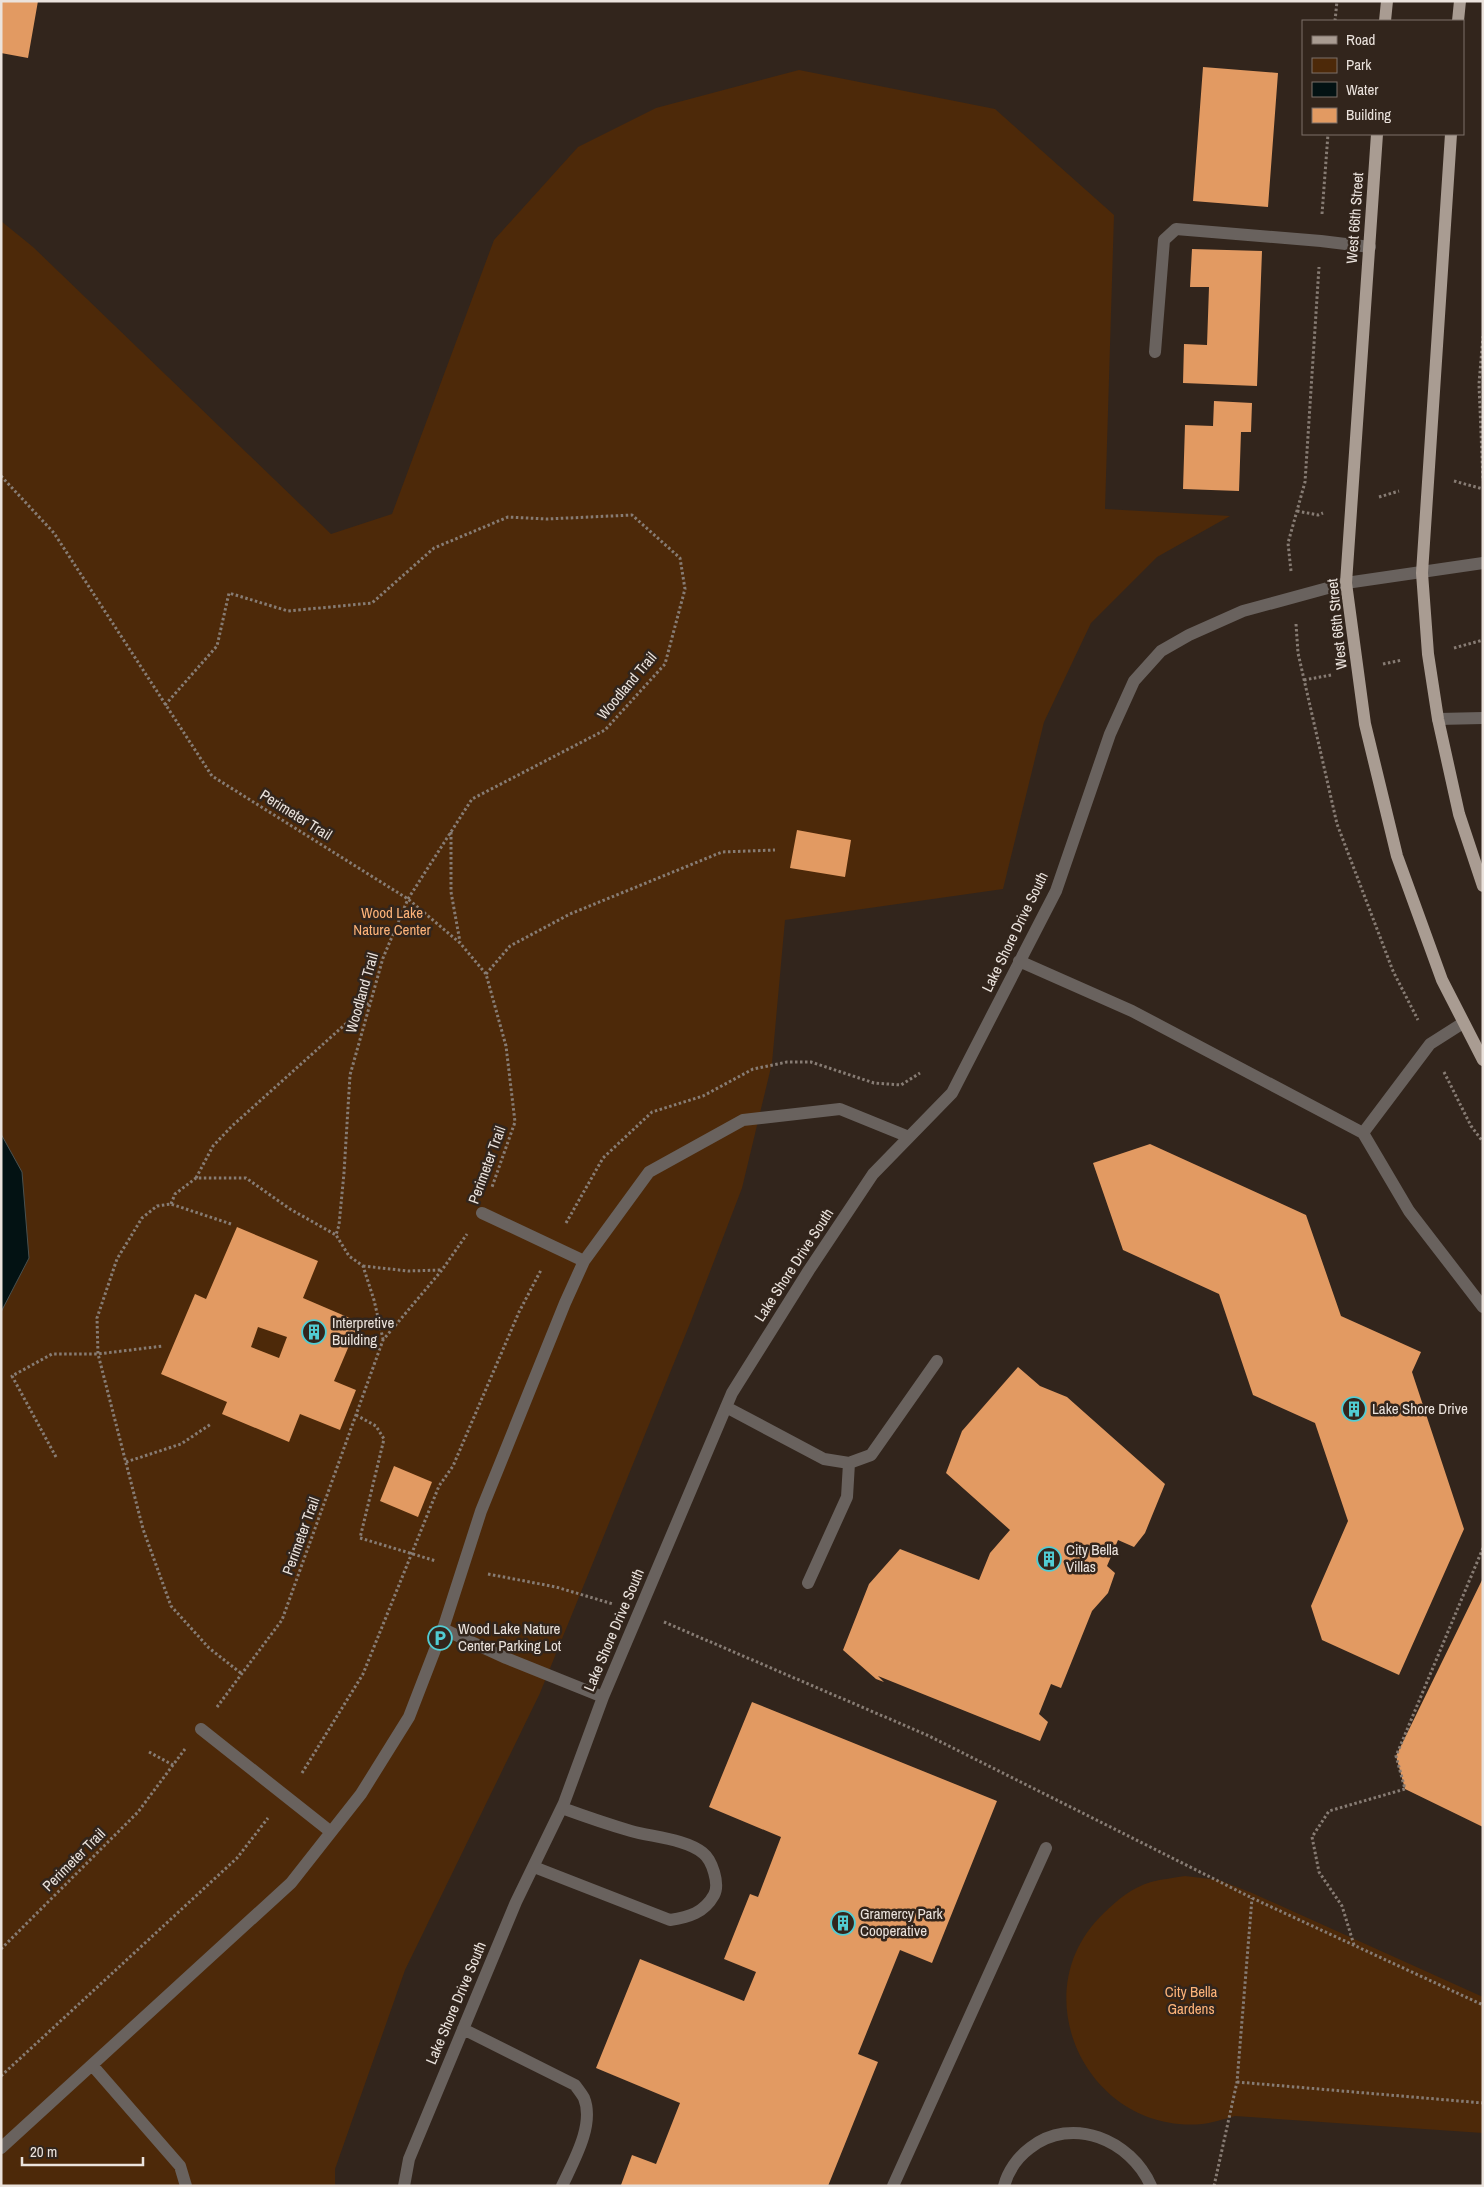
<svg xmlns="http://www.w3.org/2000/svg" width="1484" height="2187" font-family="'Archivo Narrow',sans-serif">
<style>
.green{fill:#4d2909}
.water{fill:#031213;stroke:#495150}
.building{fill:#e29a62;fill-rule:evenodd}
.lines{fill:none;stroke-linecap:round;stroke-linejoin:round}
.path{stroke:#877c74;stroke-width:3;stroke-dasharray:2.5 2.5;stroke-linecap:butt}
.minor{stroke:#69625e;stroke-width:12}
.major{stroke:#a99c92;stroke-width:12}
.labels{text-anchor:middle;stroke-width:5;stroke-linejoin:round;paint-order:stroke}
.street-label{font-size:15px;fill:#ebe3dd;stroke:#32251c}
.park-label{font-size:15px;fill:#fdb379;stroke:#32251c}
.poi-label{font-size:15px;fill:#ebe3dd;stroke:#32251c;text-anchor:start}
</style>
<rect width="100%" height="100%" fill="#32251c"/>
<!-- green -->
<path class="green" d="M 799,70 L 995,109 L 1114,215 L 1105,509 L 1230,516 L 1157,557 L 1091,623 L 1044,722 L 1003,889 L 785,920 L 772,1063 L 742,1188 L 691,1321 L 540,1693 L 405,1970 L 335,2169 L 335,2186 L 1,2186 L 1,221 L 33,247 L 331,534 L 392,514 L 494,240 L 578,147 L 656,108 Z
M 1185,1876 L 1219,1880 L 1252,1893 L 1483,1997 L 1483,2133 L 1235,2116 C 1224,2119 1212,2123 1202,2124 C 1087,2134 1020,1992 1104,1913 C 1117,1900 1133,1887 1151,1882 C 1162,1879 1174,1878 1185,1876 Z"/>
<!-- water -->
<path class="water" d="M 1,1134 L 22,1172 L 29,1258 L 1,1312 Z"/>
<!-- building -->
<path class="building" d="M 1,1 L 38,1 L 28,58 L 1,53 Z
M 1203,67 L 1278,73 L 1268,207 L 1193,201 Z
M 1192,249 L 1262,251 L 1257,386 L 1183,383 L 1184,344 L 1207,345 L 1209,287 L 1190,287 Z
M 1214,401 L 1252,403 L 1251,432 L 1241,432 L 1239,491 L 1183,489 L 1185,425 L 1213,426 Z
M 797,830 L 851,840 L 845,877 L 790,868 Z
M 1150,1144 L 1306,1215 L 1341,1316 L 1421,1352 L 1412,1372 L 1464,1529 L 1399,1675 L 1322,1640 L 1311,1606 L 1348,1521 L 1315,1423 L 1253,1395 L 1219,1294 L 1123,1250 L 1093,1163 Z
M 237,1227 L 318,1261 L 303,1298 L 359,1322 L 334,1381 L 356,1390 L 340,1430 L 300,1414 L 289,1442 L 222,1414 L 227,1402 L 161,1374 L 195,1294 L 206,1299 ZM 258,1327 L 287,1337 L 279,1358 L 251,1347 Z
M 1018,1367 L 1040,1386 L 1067,1397 L 1165,1484 L 1145,1533 L 1134,1547 L 1118,1540 L 1107,1566 L 1115,1573 L 1108,1593 L 1092,1611 L 1061,1688 L 1051,1684 L 1039,1714 L 1048,1722 L 1040,1741 L 878,1676 L 884,1682 L 876,1679 L 843,1650 L 869,1584 L 900,1549 L 979,1580 L 990,1553 L 1010,1530 L 946,1473 L 962,1431 Z
M 394,1466 L 432,1482 L 418,1517 L 380,1501 Z
M 1483,1578 L 1483,1827 L 1405,1789 L 1396,1756 Z
M 752,1702 L 997,1801 L 932,1963 L 900,1950 L 858,2054 L 878,2062 L 828,2186 L 624,2186 L 621,2185 L 632,2155 L 656,2164 L 680,2103 L 596,2068 L 640,1959 L 744,2001 L 756,1972 L 724,1959 L 750,1894 L 758,1897 L 781,1837 L 709,1807 Z"/>
<g class="lines">
<!-- path -->
<path class="path" d="M 1335,21 L 1337,1
M 1322,214 L 1328,134
M 1483,336 L 1479,384 L 1483,481
M 1,476 L 54,533 L 212,776 L 408,899 L 460,943 L 486,974 L 506,1046 L 515,1122 L 492,1187
M 1454,481 L 1483,489
M 1379,497 L 1399,491
M 1297,511 L 1318,515 L 1323,513
M 1291,571 L 1288,543 L 1305,482 L 1319,267
M 1296,624 L 1298,653 L 1337,824 L 1393,971 L 1418,1020
M 1454,648 L 1483,640
M 1383,664 L 1402,660
M 1304,680 L 1331,675
M 165,705 L 217,646 L 229,593 L 288,611 L 372,603 L 434,548 L 508,517 L 547,519 L 632,515 L 680,558 L 685,589 L 665,664 L 605,730 L 472,799 L 408,899 L 383,958 L 350,1075 L 344,1173 L 339,1225 L 336,1235 L 349,1256 L 363,1266 L 374,1300 L 383,1339
M 451,832 L 451,892 L 460,942
M 486,974 L 510,946 L 570,914 L 722,852 L 775,850
M 1444,1072 L 1471,1126 L 1483,1142
M 196,1178 L 213,1146 L 232,1126 L 370,1002
M 171,1204 L 175,1194 L 196,1178 L 246,1178 L 290,1209 L 336,1235
M 566,1223 L 603,1158 L 652,1112 L 703,1096 L 753,1069 L 787,1062 L 811,1062 L 874,1083 L 901,1085 L 920,1073
M 231,1224 L 171,1204 L 157,1206 L 142,1218 L 117,1259 L 97,1318 L 98,1354 L 143,1529 L 171,1606 L 209,1648 L 242,1674
M 363,1266 L 408,1271 L 441,1270
M 356,1415 L 376,1426 L 384,1439 L 360,1538 L 436,1561
M 56,1457 L 12,1376 L 52,1354 L 98,1354 L 163,1346
M 126,1462 L 181,1444 L 211,1424
M 488,1574 L 556,1587 L 613,1604
M 664,1622 L 927,1735 L 1252,1898 L 1483,2005
M 217,1707 L 282,1620 L 383,1340 L 442,1270 L 467,1234
M 149,1752 L 173,1765
M 302,1773 L 363,1674 L 439,1486 L 453,1466 L 519,1312 L 541,1270
M 1354,1945 L 1342,1906 L 1319,1872 L 1312,1837 L 1329,1811 L 1405,1789 L 1396,1756 L 1483,1548
M 1,1949 L 138,1812 L 185,1749
M 1,2076 L 237,1858 L 268,1818
M 1237,2082 L 1483,2103
M 1214,2186 L 1237,2082 L 1252,1898"/>
<!-- minor -->
<path class="minor" d="M 1155,352 L 1164,240 L 1176,229 L 1321,241 L 1370,247
M 1438,719 L 1483,718
M 1019,961 L 1132,1011 L 1363,1133 L 1409,1211 L 1483,1307
M 1363,1133 L 1430,1044 L 1463,1023
M 482,1213 L 584,1261
M 726,1407 L 824,1459 L 849,1463 L 871,1455 L 937,1361
M 808,1583 L 847,1497 L 849,1463
M 603,1697 L 506,1658 L 443,1629 L 481,1511 L 565,1303 L 584,1261 L 649,1172 L 743,1120 L 840,1109 L 909,1137
M 201,1729 L 331,1832
M 534,1867 L 670,1920 C 689,1917 704,1913 714,1895 C 720,1884 712,1860 703,1853 C 686,1839 652,1837 631,1831 C 607,1824 584,1816 562,1808
M 463,2029 L 575,2085 C 578,2089 582,2094 584,2098 C 595,2125 573,2162 562,2186
M 92,2065 L 180,2166 L 186,2186
M 1,2148 L 291,1883 L 361,1794 L 409,1717 L 443,1629
M 404,2186 L 409,2159 L 516,1902 L 564,1803 L 603,1697 L 732,1393 L 809,1270 L 873,1174 L 952,1093 L 1056,891 L 1110,734 L 1134,681 L 1161,651 L 1189,635 L 1243,611 L 1346,583 L 1483,563
M 893,2186 L 1046,1848
M 1004,2186 C 1008,2171 1018,2157 1030,2148 C 1072,2115 1131,2140 1151,2186"/>
<!-- major -->
<path class="major" d="M 1385,21 L 1387,1
M 1458,21 L 1460,1
M 1377,134 L 1346,583 L 1365,724 L 1397,856 L 1442,980 L 1483,1060
M 1451,134 L 1422,573 L 1428,654 L 1438,719 L 1459,814 L 1483,886"/>
</g>
<!-- icons -->
<defs>
<g id="building-ring" transform="scale(1.25)"><circle r="9.5" fill="#32251c" stroke="#51ccd3" stroke-width="1.5"/><path d="M-4-6H4V6H1V3H-1V6H-4ZM-2.5-4.3h1.7v1.8h-1.7ZM.8-4.3h1.7v1.8H.8ZM-2.5-1h1.7V.8h-1.7ZM.8-1h1.7V.8H.8Z" fill="#51ccd3"/></g>
<g id="parking-ring" transform="scale(1.25)"><circle r="9.5" fill="#32251c" stroke="#51ccd3" stroke-width="1.5"/><path d="M-3.5-5.5H1a3.5 3.5 0 0 1 0 7H-1V5.5H-3.5ZM-1-3.4V-.6H.8a1.4 1.4 0 0 0 0-2.8Z" fill="#51ccd3"/></g>
</defs>
<g fill-rule="evenodd">
<use href="#building-ring" x="314" y="1332"/>
<use href="#building-ring" x="1354" y="1409"/>
<use href="#building-ring" x="1049" y="1559"/>
<use href="#parking-ring" x="440" y="1638"/>
<use href="#building-ring" x="843" y="1923"/>
</g>
<g class="labels">
<!-- street labels -->
<g class="street-label">
<text transform="translate(1355 218) rotate(-86)" y="5">West 66th Street</text>
<text transform="translate(1337 624) rotate(-96)" y="5">West 66th Street</text>
<text transform="translate(627 686) rotate(-50)" y="5">Woodland Trail</text>
<text transform="translate(296 815) rotate(32)" y="5">Perimeter Trail</text>
<text transform="translate(1015 932) rotate(-64)" y="5">Lake Shore Drive South</text>
<text transform="translate(362 993) rotate(-74)" y="5">Woodland Trail</text>
<text transform="translate(487 1165) rotate(-70)" y="5">Perimeter Trail</text>
<text transform="translate(794 1265) rotate(-57)" y="5">Lake Shore Drive South</text>
<text transform="translate(301 1536) rotate(-70)" y="5">Perimeter Trail</text>
<text transform="translate(614 1630) rotate(-67)" y="5">Lake Shore Drive South</text>
<text transform="translate(74 1860) rotate(-45)" y="5">Perimeter Trail</text>
<text transform="translate(456 2003) rotate(-67)" y="5">Lake Shore Drive South</text>
</g>
<!-- park labels -->
<g class="park-label">
<text x="392" y="918">Wood Lake<tspan x="392" dy="17">Nature Center</tspan></text>
<text x="1191" y="1997">City Bella<tspan x="1191" dy="17">Gardens</tspan></text>
</g>
<!-- poi labels -->
<g class="poi-label">
<text x="332" y="1328">Interpretive<tspan x="332" dy="17">Building</tspan></text>
<text x="1372" y="1414">Lake Shore Drive</text>
<text x="1066" y="1555">City Bella<tspan x="1066" dy="17">Villas</tspan></text>
<text x="458" y="1634">Wood Lake Nature<tspan x="458" dy="17">Center Parking Lot</tspan></text>
<text x="860" y="1919">Gramercy Park<tspan x="860" dy="17">Cooperative</tspan></text>
</g>
</g>
<!-- border -->
<rect width="1484" height="2187" fill="none" stroke="#ebe3dd" stroke-width="5"/>
<!-- legend -->
<rect x="1302" y="20" width="162" height="115" fill="#32251c" stroke="#7c7169"/>
<rect x="1312" y="36" width="25" height="8" fill="#a99c92" stroke="#7c7169"/>
<text x="1346" y="45" font-size="15" fill="#ebe3dd">Road</text>
<rect x="1312" y="58" width="25" height="15" fill="#4d2909" stroke="#7c7169"/>
<text x="1346" y="70" font-size="15" fill="#ebe3dd">Park</text>
<rect x="1312" y="82" width="25" height="15" fill="#031213" stroke="#7c7169"/>
<text x="1346" y="95" font-size="15" fill="#ebe3dd">Water</text>
<rect x="1312" y="108" width="25" height="15" fill="#e29a62" stroke="#7c7169"/>
<text x="1346" y="120" font-size="15" fill="#ebe3dd">Building</text>
<!-- scale -->
<path d="M22 2157v8h121v-8" fill="none" stroke="#ebe3dd" stroke-width="2.5"/>
<text x="30" y="2157" font-size="15" fill="#ebe3dd" stroke="#32251c" stroke-width="4" paint-order="stroke">20 m</text>
</svg>
